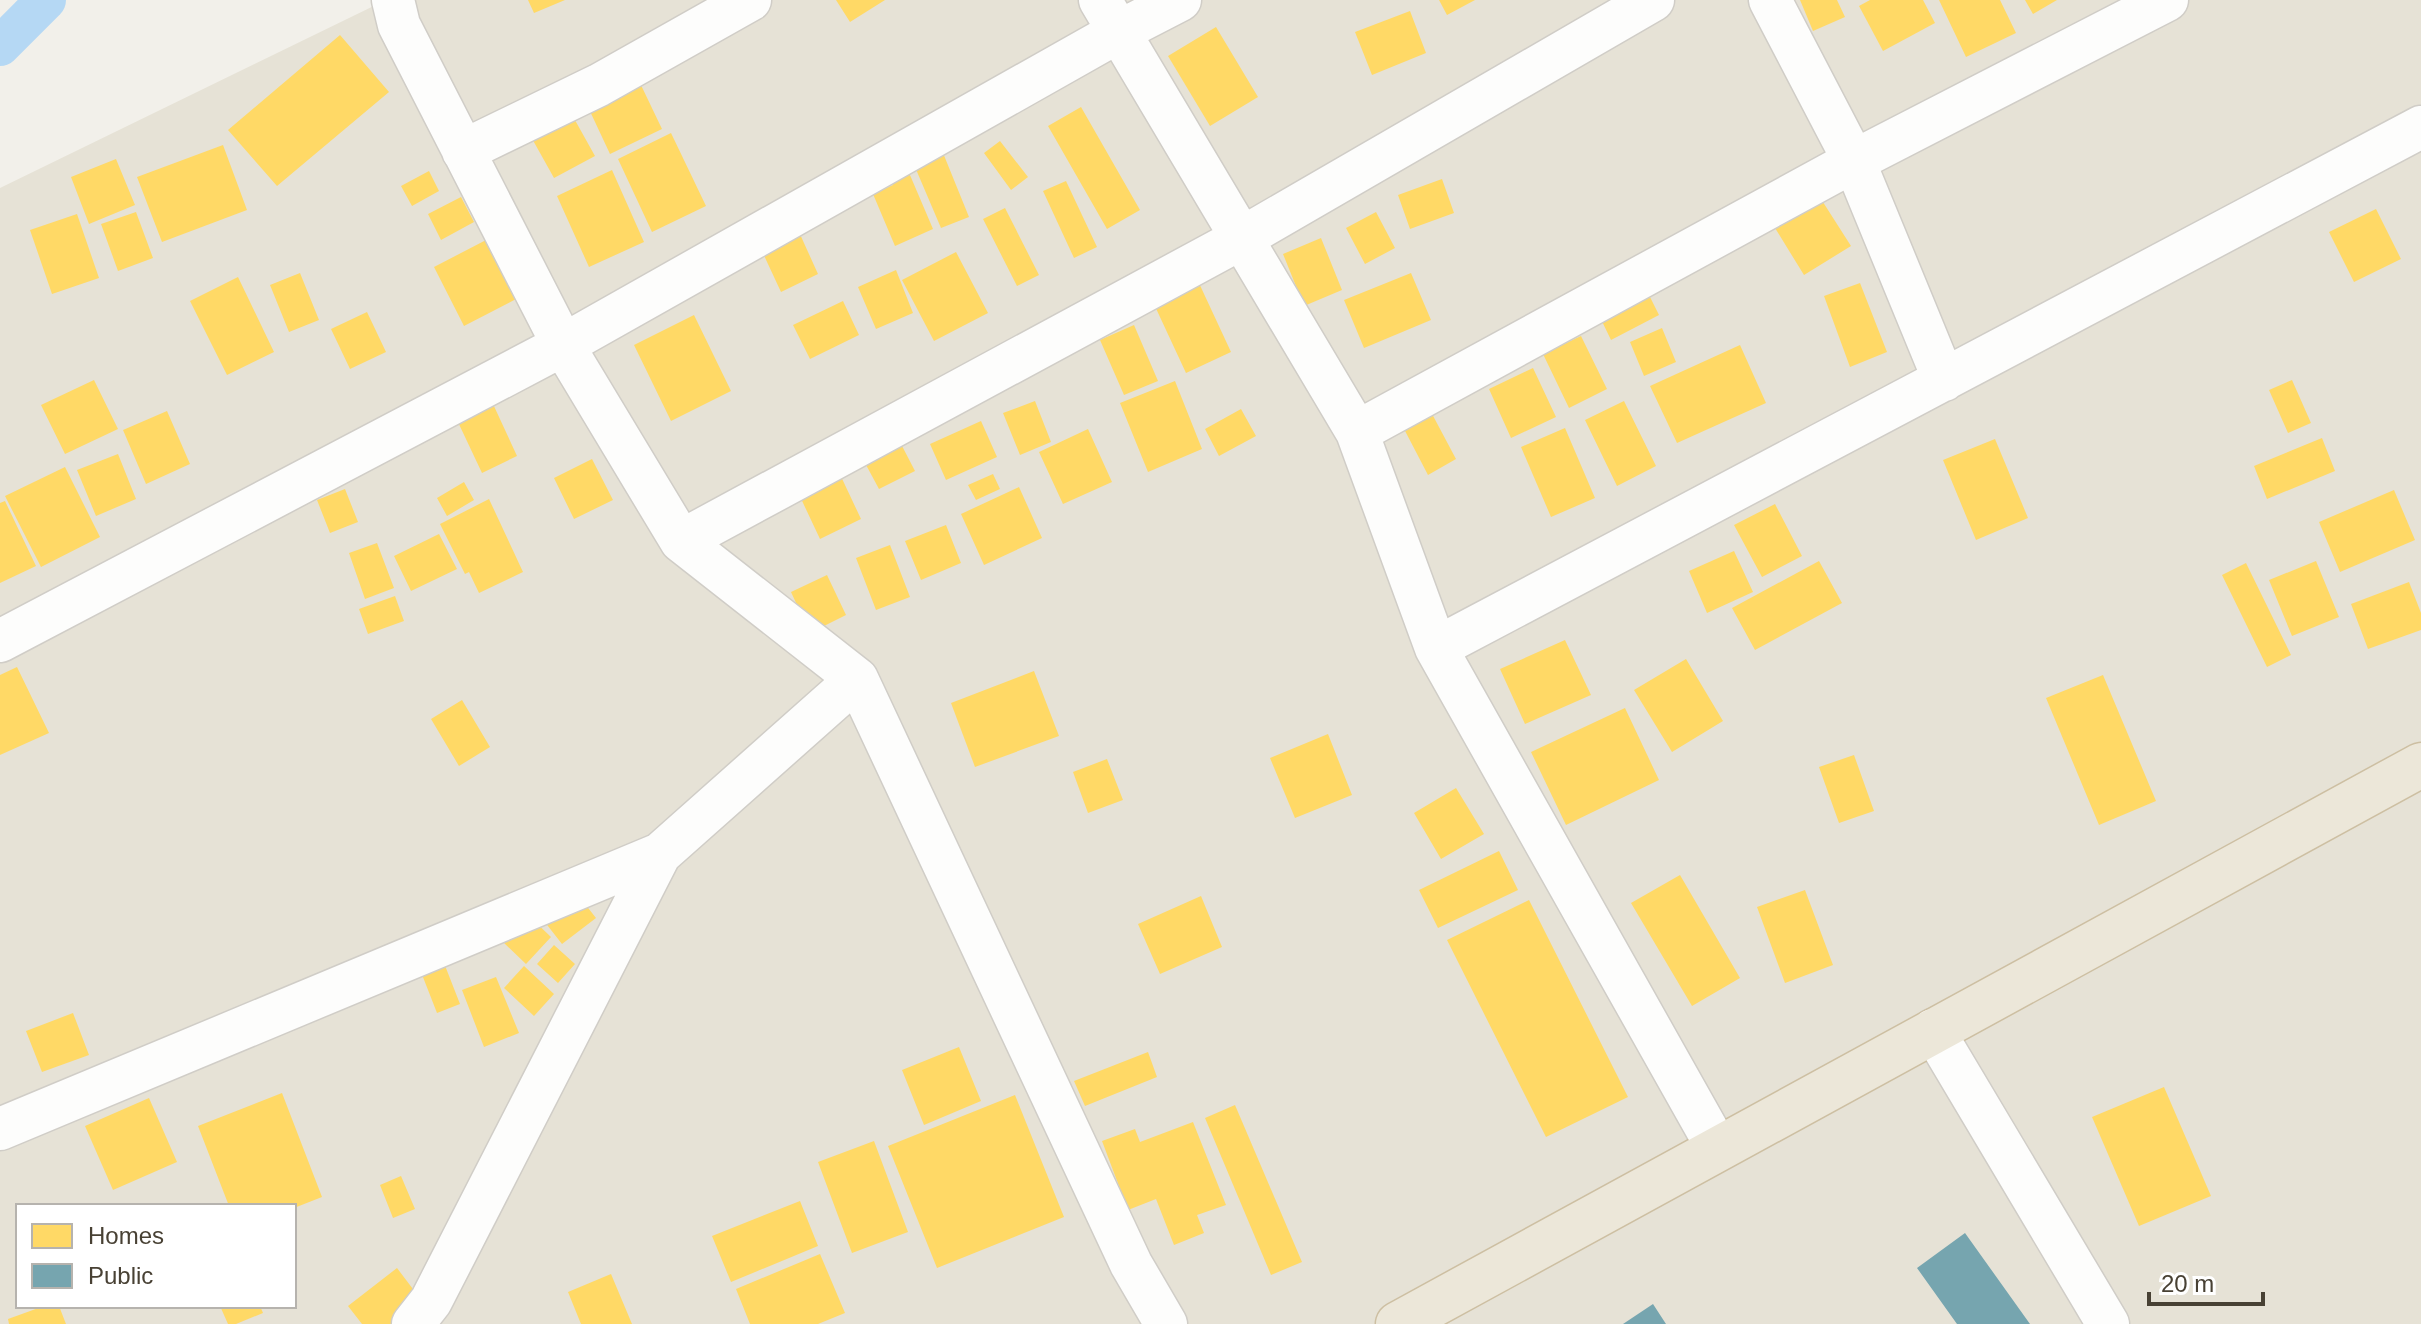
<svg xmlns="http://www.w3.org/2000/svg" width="2421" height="1324" font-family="Helvetica,sans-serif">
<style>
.residential{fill:#e6e2d6;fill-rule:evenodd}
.homes{fill:#ffd966}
.public{fill:#76a5af}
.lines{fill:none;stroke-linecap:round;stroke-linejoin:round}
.canal{stroke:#b5d8f4;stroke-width:40}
.street-casing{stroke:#d0cdc7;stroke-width:45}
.highway-casing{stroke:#cdbfa2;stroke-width:47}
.street{stroke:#fdfdfc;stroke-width:42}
.highway{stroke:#ece7d9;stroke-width:44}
</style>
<rect width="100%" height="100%" fill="#f2f0ea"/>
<!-- residential -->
<path class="residential" d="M 386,0 L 2421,0 L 2421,1324 L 0,1324 L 0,188 ZM 18,1206 L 294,1206 L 294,1306 L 18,1306 Z"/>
<!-- homes -->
<path class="homes" d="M 528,0 L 565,0 L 534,13 Z
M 836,0 L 885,0 L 850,22 Z
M 1439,0 L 1475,0 L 1447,15 Z
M 1800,0 L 1837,0 L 1845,17 L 1813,31 Z
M 1870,0 L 1923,0 L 1935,23 L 1883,51 L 1859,6 Z
M 1939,0 L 2000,0 L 2016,33 L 1966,57 Z
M 2025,0 L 2057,0 L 2033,14 Z
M 1410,11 L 1426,53 L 1372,75 L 1355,32 Z
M 1216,27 L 1258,97 L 1210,126 L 1168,56 Z
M 340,35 L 389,92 L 277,186 L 228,130 Z
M 640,83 L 662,129 L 610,154 L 588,107 Z
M 1081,107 L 1140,210 L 1107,229 L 1048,126 Z
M 571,113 L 595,156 L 554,178 L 530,135 Z
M 671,133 L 706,206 L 652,232 L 618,159 Z
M 1000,141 L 1028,177 L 1011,190 L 984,153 Z
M 223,145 L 247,210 L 162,242 L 137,177 Z
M 941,148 L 969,217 L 941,228 L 912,160 Z
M 116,159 L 135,205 L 89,224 L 71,177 Z
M 904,161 L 933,229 L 895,246 L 873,194 L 893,185 L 886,168 Z
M 612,170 L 644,242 L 589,267 L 557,196 Z
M 429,171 L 439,191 L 412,206 L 401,186 Z
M 1442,179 L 1454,213 L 1410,229 L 1398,195 Z
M 1066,181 L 1097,247 L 1074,258 L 1043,191 Z
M 461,197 L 474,222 L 441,240 L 428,214 Z
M 1821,199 L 1851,246 L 1804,275 L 1775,228 Z
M 1005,208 L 1039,275 L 1017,286 L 983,219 Z
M 2376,209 L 2401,259 L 2354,282 L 2329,232 Z
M 136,212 L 153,258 L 118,271 L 101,224 Z
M 1376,212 L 1395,248 L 1365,264 L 1346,228 Z
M 77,214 L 99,278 L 52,294 L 30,230 Z
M 799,232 L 818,274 L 781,292 L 761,249 Z
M 1321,238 L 1342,290 L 1304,306 L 1283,254 Z
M 488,239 L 518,298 L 464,326 L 434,267 Z
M 956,252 L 988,313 L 934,341 L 902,280 Z
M 896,270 L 913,313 L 876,329 L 858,287 Z
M 300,273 L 319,320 L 289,332 L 270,285 Z
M 1411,273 L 1431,320 L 1364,348 L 1344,300 Z
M 238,277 L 274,352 L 227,375 L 190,301 Z
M 1198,281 L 1231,352 L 1186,373 L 1153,302 Z
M 1860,283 L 1887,352 L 1850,367 L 1824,296 Z
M 1645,287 L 1659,315 L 1611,340 L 1597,311 Z
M 843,301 L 859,335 L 810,359 L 793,325 Z
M 367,312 L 386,352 L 350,369 L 331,329 Z
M 694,315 L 731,391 L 671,421 L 634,345 Z
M 1134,325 L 1158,381 L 1124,395 L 1100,340 Z
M 1662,328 L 1676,362 L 1644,376 L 1630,342 Z
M 1581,336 L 1607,389 L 1569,408 L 1543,354 Z
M 1740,345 L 1766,403 L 1677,443 L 1650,386 Z
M 1533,368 L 1556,417 L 1511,438 L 1489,389 Z
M 94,380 L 118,429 L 65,454 L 41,405 Z
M 2292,380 L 2311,423 L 2288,433 L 2269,390 Z
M 1175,381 L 1202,449 L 1148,472 L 1120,403 Z
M 1035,401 L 1051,442 L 1020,455 L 1003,413 Z
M 1624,401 L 1656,466 L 1617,486 L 1585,420 Z
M 493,404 L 517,456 L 482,473 L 457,420 Z
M 1241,409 L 1256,436 L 1219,456 L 1205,429 Z
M 167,411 L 190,464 L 146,484 L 123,430 Z
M 1431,412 L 1456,459 L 1428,475 L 1403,427 Z
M 981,421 L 997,457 L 946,480 L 930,444 Z
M 1565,428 L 1595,498 L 1551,517 L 1521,447 Z
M 1088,429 L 1112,482 L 1063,504 L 1039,452 Z
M 2322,438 L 2335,471 L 2267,499 L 2254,466 Z
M 1995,439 L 2028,518 L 1976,540 L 1943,460 Z
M 901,444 L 915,471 L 879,489 L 865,463 Z
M 118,454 L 136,499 L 96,516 L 77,470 Z
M 592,459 L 613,500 L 574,519 L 554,478 Z
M 65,467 L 100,537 L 41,567 L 5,496 Z
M 837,468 L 861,519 L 820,539 L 796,488 Z
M 993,474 L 1000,489 L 976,500 L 968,485 Z
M 464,482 L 474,500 L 447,516 L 437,498 Z
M 1019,487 L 1042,538 L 984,565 L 961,514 Z
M 345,489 L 358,522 L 330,533 L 317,500 Z
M 2394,490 L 2415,540 L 2340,572 L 2319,522 Z
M 489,499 L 523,572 L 479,593 L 469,572 L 465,574 L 440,524 Z
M 5,501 L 36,566 L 0,583 L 0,503 Z
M 1775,504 L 1802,556 L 1762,577 L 1734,525 Z
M 946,525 L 961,563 L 921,580 L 905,541 Z
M 439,534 L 457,569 L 411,591 L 394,556 Z
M 377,543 L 394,588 L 365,599 L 349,553 Z
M 890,545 L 910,597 L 876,610 L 856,558 Z
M 1734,551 L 1753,592 L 1707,613 L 1689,571 Z
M 1819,561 L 1842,603 L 1755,650 L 1732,608 Z
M 2316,561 L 2339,617 L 2292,636 L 2269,580 Z
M 2246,563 L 2291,655 L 2267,667 L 2222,575 Z
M 827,575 L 846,615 L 810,633 L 791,592 Z
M 2409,582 L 2421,613 L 2421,630 L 2368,649 L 2351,604 Z
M 395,596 L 404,621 L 368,634 L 359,609 Z
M 1565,640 L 1591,695 L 1525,724 L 1500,669 Z
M 1686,659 L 1723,721 L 1672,752 L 1634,690 Z
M 17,667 L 49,733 L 0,755 L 0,675 Z
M 1034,671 L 1059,736 L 975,767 L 951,703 Z
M 2103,675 L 2156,801 L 2099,825 L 2046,698 Z
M 462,700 L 490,747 L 459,766 L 431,719 Z
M 1625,708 L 1659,780 L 1566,825 L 1531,752 Z
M 1328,734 L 1352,795 L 1295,818 L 1270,758 Z
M 1854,755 L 1874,811 L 1839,823 L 1819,767 Z
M 1107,759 L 1123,800 L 1088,813 L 1073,772 Z
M 1456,788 L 1484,834 L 1441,859 L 1414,813 Z
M 1499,851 L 1518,890 L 1438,928 L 1419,890 Z
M 1680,875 L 1740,978 L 1692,1006 L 1631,903 Z
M 1805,890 L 1833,965 L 1785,983 L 1757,907 Z
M 578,895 L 596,918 L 562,944 L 544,921 Z
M 1201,896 L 1222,947 L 1160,974 L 1138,924 Z
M 1529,900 L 1628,1097 L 1546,1137 L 1447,940 Z
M 528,915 L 551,937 L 526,964 L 503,942 Z
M 554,945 L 575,964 L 558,983 L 537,964 Z
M 444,963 L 460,1004 L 437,1013 L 421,972 Z
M 524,966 L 554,994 L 534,1016 L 504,988 Z
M 496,977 L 519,1033 L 484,1047 L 462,990 Z
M 73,1013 L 89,1055 L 42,1072 L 26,1031 Z
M 959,1047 L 981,1101 L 924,1125 L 902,1070 Z
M 1148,1052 L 1157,1077 L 1085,1106 L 1074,1081 Z
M 2164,1087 L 2211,1196 L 2139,1226 L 2092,1117 Z
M 282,1093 L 322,1197 L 294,1208 L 229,1206 L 198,1126 Z
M 1015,1095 L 1064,1217 L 937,1268 L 888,1146 Z
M 149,1098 L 177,1162 L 113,1190 L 85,1126 Z
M 1235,1105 L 1302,1262 L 1271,1275 L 1205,1118 Z
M 1193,1122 L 1226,1205 L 1197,1215 L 1204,1233 L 1174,1245 L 1156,1199 L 1128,1210 L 1102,1141 L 1135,1129 L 1140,1142 Z
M 874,1141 L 908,1232 L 852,1253 L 818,1162 Z
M 401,1176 L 415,1209 L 393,1218 L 380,1185 Z
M 800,1201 L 818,1246 L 731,1282 L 712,1236 Z
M 820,1254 L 845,1313 L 818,1324 L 750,1324 L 736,1289 Z
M 397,1268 L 422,1301 L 392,1324 L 362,1324 L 348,1306 Z
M 611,1274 L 632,1324 L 581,1324 L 568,1292 Z
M 44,1306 L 59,1306 L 66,1324 L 9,1324 L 8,1319 Z
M 220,1306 L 260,1306 L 263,1313 L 236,1324 L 228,1324 Z"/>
<!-- public -->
<path class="public" d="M 1965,1233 L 2030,1324 L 1957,1324 L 1917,1268 Z
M 1653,1304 L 1666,1324 L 1623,1324 Z"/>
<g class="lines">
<!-- canal -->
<path class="canal" d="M 0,46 L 46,0"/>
<!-- street casing -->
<g class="street-casing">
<path id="street" d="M 393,0 L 399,25 L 563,345 L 681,541 L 857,679 L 1131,1264 L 1166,1324
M 1100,0 L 1357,432 L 1436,648 L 1718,1149
M 1770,0 L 1854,161 L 1944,380
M 463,151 L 599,85 L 750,0
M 1357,432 L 1854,161 L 2167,0
M 681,541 L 1242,238 L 1653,0
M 0,641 L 563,345 L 1118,32 L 1180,0
M 1436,648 L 2421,127
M 1933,1030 L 2108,1324
M 0,1129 L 660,854 L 857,679
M 413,1324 L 431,1301 L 660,854"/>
</g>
<!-- highway casing -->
<g class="highway-casing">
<path id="highway" d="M 1398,1324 L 2421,765"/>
</g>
<!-- street -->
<use href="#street" class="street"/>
<!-- highway -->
<use href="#highway" class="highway"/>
</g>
<!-- legend -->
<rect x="16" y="1204" width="280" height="104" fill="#ffffff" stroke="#b6b3ae" stroke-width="2"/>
<rect x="32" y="1224" width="40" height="24" fill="#ffd966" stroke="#b6b3ae" stroke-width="2"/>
<text x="88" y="1244" font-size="24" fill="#484134">Homes</text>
<rect x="32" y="1264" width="40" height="24" fill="#76a5af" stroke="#b6b3ae" stroke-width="2"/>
<text x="88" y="1284" font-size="24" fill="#484134">Public</text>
<!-- scale -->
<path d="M2149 1292v12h114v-12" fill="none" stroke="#484134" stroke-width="4"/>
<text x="2161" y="1292" font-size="24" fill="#484134" stroke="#ffffff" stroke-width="6" paint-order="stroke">20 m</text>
</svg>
